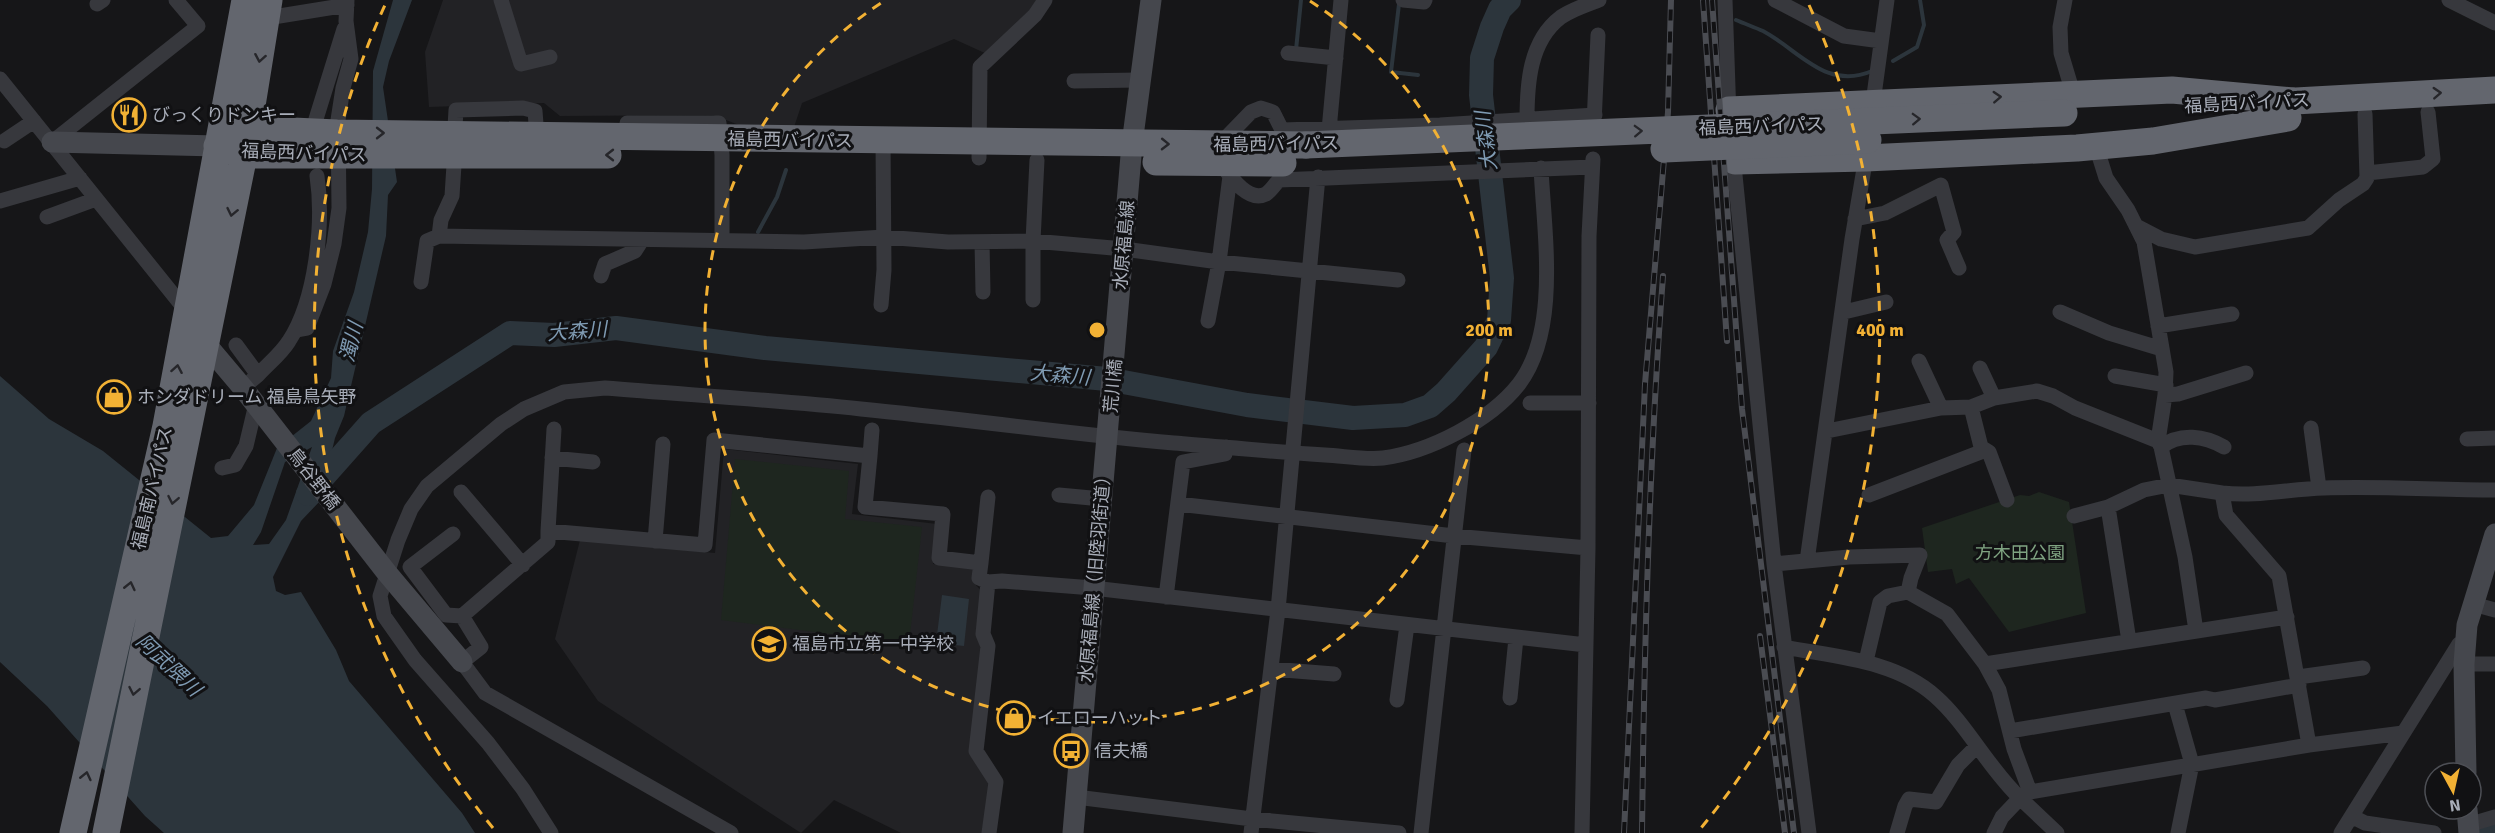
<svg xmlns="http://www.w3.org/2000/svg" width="2495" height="833" font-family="Signika,'Noto Sans JP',sans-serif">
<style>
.built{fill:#222225}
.green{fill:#1e261f}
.water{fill:#2c353c;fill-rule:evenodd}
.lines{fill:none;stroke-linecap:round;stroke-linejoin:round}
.stream{stroke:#2c353c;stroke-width:4}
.river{stroke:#2c353c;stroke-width:24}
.street{stroke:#37383d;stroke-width:15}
.secondary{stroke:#45474d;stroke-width:21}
.highway{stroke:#63666e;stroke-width:27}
.rail-casing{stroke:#4a4c52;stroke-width:6}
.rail{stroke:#111113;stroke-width:4;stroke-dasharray:11;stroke-linecap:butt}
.highway-bridge{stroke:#63666e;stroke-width:27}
.oneway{stroke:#26262a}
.ring{fill:none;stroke:#f2b134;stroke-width:3;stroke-dasharray:10 8}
.labels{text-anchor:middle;stroke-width:6;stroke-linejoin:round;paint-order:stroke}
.street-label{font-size:18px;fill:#a8adb8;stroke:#111113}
.poi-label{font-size:18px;fill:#a8adb8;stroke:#111113;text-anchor:start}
.park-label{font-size:18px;fill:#7fa381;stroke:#111113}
.water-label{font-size:20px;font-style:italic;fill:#7f9bb3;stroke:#111113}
.centre{fill:#f2b134;stroke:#111113;stroke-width:3}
.ring-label{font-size:18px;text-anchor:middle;font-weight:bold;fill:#f2b134;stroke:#111113;stroke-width:6;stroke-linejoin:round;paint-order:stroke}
</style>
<rect width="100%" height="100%" fill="#161618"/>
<!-- built -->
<path class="built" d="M 443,0 L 1039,0 L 1033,11 L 987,54 L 954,39 L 802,103 L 794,127 L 739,125 L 713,115 L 560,116 L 544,103 L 429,107 L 425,52 Z
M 724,449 L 858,464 L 852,514 L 937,524 L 933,564 L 973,568 L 976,585 L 982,592 L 982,648 L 971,755 L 990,780 L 982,833 L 901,833 L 834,800 L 801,833 L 598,701 L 555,639 L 580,540 L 715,553 Z"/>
<!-- green -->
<path class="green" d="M 735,459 L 849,471 L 845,519 L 922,527 L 909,644 L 721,620 Z
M 2039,492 L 2069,502 L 2086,613 L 2009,632 L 1969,578 L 1956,584 L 1952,569 L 1928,572 L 1922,528 L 2020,495 L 2029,496 Z"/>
<!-- water -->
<path class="water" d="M 393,0 L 412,0 L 389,61 L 383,87 L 397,182 L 388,195 L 386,236 L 344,416 L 335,438 L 320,501 L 301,521 L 273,577 L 276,591 L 285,595 L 301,592 L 336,650 L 349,681 L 462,813 L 475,833 L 164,833 L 145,816 L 47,706 L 0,662 L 0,376 L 49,419 L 103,451 L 211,538 L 228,536 L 254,505 L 277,448 L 311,421 L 331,378 L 333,351 L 354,292 L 368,232 L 372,189 L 373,71 ZM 312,447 L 286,520 L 269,544 L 253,545 L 261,532 L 285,462 Z
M 942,595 L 969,599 L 964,646 L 936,643 Z"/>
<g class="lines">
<!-- stream -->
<path class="stream" d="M 1399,4 L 1391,72 L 1418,75
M 1736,20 C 1745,24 1754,27 1763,31 C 1799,50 1826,91 1872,71
M 1296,50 L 1301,0
M 1893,61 L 1917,47 L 1924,25 L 1920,0
M 758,232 L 777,197 L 786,170"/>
<!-- river -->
<path class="river" d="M 308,494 L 371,423 L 510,333 L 554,335 L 616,328 L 765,348 L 1107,379 L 1247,405 L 1353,418 L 1405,415 L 1430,406 L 1446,392 L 1486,347 L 1499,320 L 1502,278 L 1481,95 L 1482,58 L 1492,27 L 1500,9 L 1509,0
M 2481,833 L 2495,827"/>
<!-- street -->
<path class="street" d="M 501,0 L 521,64 L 550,57
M 1403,0 L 1424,2 L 1425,0
M 1725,0 L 1729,117
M 1775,0 L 1844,36 L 1881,41
M 2065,0 L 2060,27 L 2061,53 L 2073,93
M 2449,0 L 2495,23
M 97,4 L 103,0
M 267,18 L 347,5
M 1288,53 L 1336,58
M 0,79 L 188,313
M 1074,81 L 1139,80
M 1872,110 L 1887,0
M 316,119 L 344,29
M 1527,120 C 1527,85 1529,41 1561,17 C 1571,10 1588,4 1599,0
M 627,123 L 719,123 L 722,155 L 722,241
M 1594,124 L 1598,35
M 455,127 L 456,110 L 523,108 L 535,111 L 536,124
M 1329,130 L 1341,0
M 4,141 L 34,121
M 52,142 L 198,26 L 176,0
M 1219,145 L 1251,112 L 1261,108 L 1273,112 L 1282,130 L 1440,125 L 1595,115
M 2096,146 L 2106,178 L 2128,210 L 2144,242 L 2166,372 L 2165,395 L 2158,441
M 1733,155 L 1774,564 L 1809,833
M 979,158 L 980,67 L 1035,15 L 1045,0
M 1221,164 C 1230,176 1248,203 1266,194 C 1271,191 1275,184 1279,180 L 1592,167
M 454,165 L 452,196 L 441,220 L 439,236 L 804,242 L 884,237 L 948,242 L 1033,241 L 1124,249 L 1219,262 L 1398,280
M 2367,173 L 2423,167 L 2433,159 L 2428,112
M 0,201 L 80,178
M 47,217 L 96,199
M 1855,219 L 1885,213 L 1941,185 L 1954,232 L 1947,240 L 1959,268
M 2136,226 L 2161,239 L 2195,247 L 2308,228 L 2339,200 L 2363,184 L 2367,178 L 2365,114
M 982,242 L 983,292
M 601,276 L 605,264 L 635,251 L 642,240
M 421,282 L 427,241 L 439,236
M 1033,300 L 1033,241 L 1037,160
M 881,305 L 884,270 L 883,141
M 1844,312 L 1886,302
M 2060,312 L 2109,333 L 2162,349
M 1208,321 L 1219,262 L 1230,176
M 2158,326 L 2232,314
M 296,330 L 307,328 L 324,284 L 334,244 L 339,208 L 338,120 L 343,88 L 351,59 L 346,21 L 347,0
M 236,345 L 258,375 L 252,380
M 1919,361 L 1941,408
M 1980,368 L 1994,398
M 258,375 C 268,364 281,354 289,341 C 316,300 324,223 317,176
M 2115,376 L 2166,385
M 2165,395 L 2178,394 L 2246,373
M 1530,403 L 1589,403
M 1971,407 L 1981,447 L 1989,452 L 2007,500
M 2311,428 L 2319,488
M 1827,431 L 1941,408 L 1971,407 L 1994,398 L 2037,391 L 2053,396 L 2075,408 L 2158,441 L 2161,447 L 2185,557 L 2196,631
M 2467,439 L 2495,438
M 2161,447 C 2180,432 2205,436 2224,447
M 870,456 L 872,430
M 552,458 L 593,462
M 222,468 L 235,465 L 246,446 L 256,404
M 461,492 L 523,565
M 2222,493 C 2257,497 2289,489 2324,488 C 2381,486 2438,490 2495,490
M 1059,495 L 1102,499
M 1869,495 L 1986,450
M 1178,504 L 1454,536 L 1588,548
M 2108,507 L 2129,641
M 2074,516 L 2108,507 L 2144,490 L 2169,485 L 2222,493 L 2226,515 L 2279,576 L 2309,745
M 548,531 L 554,429
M 453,534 L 410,567 L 446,615 L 462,616
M 655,541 L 663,444
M 1807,561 L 1852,239 L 1867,151
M 981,563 L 988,497
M 1774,564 L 1849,557 L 1920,555 L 1911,578 L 1908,592
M 1166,597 L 1183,462 L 1225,454 L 1226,447
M 2473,604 L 2495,610
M 1784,647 C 1835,657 1895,660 1935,696 C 1967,724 1988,768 2020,798 L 2030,792 L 2309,745 L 2403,733
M 1866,661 L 1880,602 L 1888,596 L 1908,592 L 1947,614 L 1985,664 L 1999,690 L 2014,749 L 2030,792
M 1985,664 L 2287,617
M 2464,664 L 2495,664
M 1271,669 L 1334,674
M 2298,677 L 2363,668
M 1510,698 L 1516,638
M 1397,700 L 1407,625
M 2175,704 L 2192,764 L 2178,833
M 2010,731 L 2206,698 L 2215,700 L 2299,685
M 1076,797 L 1252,819 L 1399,833
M 2353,817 L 2365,823 L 2434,833
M 2468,825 L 2495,817
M 551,833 L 523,789 L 488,743 L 415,660 L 384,616 L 380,596 L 398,540 L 411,509 L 427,486 L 501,424 L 524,409 L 564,392 L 605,388 C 690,395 776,400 861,409 C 965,419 1069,434 1174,443 C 1224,447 1275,452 1325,455 C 1344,456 1365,460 1383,458 C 1429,452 1490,421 1519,384 C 1560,330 1544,233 1541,168
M 731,833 L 485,693 L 462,662 L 481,647 L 462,616 L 548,542 L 548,531 L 705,545 L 714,440 L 870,456 L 865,507 L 943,514 L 939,558 L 981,563 L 979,578 L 988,582
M 989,833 L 996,782 L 976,751 L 988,646 L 983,634 L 988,582 L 1002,581 L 1093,588 L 1586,645
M 1251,833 L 1278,610 L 1318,177
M 1421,833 L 1464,450
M 1582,833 L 1588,548 L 1589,236 L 1593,159
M 1897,833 L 1905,806 L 1909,799 L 1936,802 L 1958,765 L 1977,746
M 1994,833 L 2002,817 L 2020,798 L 2057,833
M 2341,833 L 2459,644 L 2466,642"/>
<!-- secondary -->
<path class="secondary" d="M 52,142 L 217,146
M 205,343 L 243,388 L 387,573 L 462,662
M 2466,773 L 2464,664 L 2467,625 L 2495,534
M 2467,809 L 2469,833
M 1073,833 L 1132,144 L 1151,0"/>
<!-- highway -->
<path class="highway" d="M 2275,102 L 2495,90
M 1729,110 L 2172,90 L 2293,101
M 217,146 L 248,129 L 337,133 L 1306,145
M 217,146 L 244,155 L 608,155
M 1735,161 L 1866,158 L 2077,148 L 2153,141 L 2288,118
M 1156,162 L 1283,163
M 73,833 L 166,426 L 245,0
M 106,833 L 244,155 L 269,0"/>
<!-- rail casing -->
<g class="rail-casing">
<path id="rail" d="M 1703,0 L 1727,341
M 1712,0 L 1742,409 L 1794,833
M 1760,636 L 1785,833
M 1624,833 L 1645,384 L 1668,112 L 1671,0
M 1642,833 C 1644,647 1649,461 1663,276"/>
</g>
<!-- rail -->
<use href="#rail" class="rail"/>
<!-- highway-bridge -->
<path class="highway-bridge" d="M 1306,145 L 2064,113
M 1664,149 L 1868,140"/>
</g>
<!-- one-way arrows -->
<defs><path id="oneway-chevron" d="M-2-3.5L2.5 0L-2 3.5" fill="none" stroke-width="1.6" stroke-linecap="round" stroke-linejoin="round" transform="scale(1.5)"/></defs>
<g class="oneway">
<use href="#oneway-chevron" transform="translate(260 58) rotate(100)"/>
<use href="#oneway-chevron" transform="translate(2437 93) rotate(-3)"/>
<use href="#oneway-chevron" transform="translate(1997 97) rotate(-3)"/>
<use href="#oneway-chevron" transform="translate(1916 119) rotate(-2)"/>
<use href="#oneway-chevron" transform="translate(1638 131) rotate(-2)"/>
<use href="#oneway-chevron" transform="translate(380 133)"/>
<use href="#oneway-chevron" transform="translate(1165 144) rotate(1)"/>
<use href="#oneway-chevron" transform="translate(610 155) rotate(-180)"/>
<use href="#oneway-chevron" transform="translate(232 212) rotate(102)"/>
<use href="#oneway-chevron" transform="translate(177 369) rotate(-80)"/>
<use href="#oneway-chevron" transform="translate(173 500) rotate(101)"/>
<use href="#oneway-chevron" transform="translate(130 586) rotate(-77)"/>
<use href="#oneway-chevron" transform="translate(134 691) rotate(101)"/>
<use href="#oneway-chevron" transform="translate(86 776) rotate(-77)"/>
</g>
<!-- distance rings -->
<g class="ring">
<path d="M1310 1A392 392 0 1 1 884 1"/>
<path d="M493 828A783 783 0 0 1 385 5M1809 5A783 783 0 0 1 1701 828"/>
</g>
<!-- icons -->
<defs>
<g id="restaurant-ring" transform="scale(1.725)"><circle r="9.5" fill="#111113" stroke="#f2b134" stroke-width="1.5"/><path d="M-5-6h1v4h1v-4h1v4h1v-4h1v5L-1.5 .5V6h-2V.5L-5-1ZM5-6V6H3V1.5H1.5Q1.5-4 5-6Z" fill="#f2b134"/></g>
<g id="shop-ring" transform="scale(1.725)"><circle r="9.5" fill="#111113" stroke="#f2b134" stroke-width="1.5"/><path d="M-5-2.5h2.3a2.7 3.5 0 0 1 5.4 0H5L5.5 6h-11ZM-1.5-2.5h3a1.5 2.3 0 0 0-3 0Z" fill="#f2b134"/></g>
<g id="school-ring" transform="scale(1.725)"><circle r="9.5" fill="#111113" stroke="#f2b134" stroke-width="1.5"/><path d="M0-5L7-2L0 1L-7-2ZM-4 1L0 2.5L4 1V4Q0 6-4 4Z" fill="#f2b134"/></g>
<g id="bus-ring" transform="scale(1.725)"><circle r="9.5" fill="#111113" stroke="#f2b134" stroke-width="1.5"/><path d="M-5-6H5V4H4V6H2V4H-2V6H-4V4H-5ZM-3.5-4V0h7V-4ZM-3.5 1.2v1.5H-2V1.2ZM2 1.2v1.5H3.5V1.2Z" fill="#f2b134"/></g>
</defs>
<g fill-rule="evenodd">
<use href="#restaurant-ring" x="129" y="115"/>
<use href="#shop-ring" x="114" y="397"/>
<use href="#school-ring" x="769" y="644"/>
<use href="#shop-ring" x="1014" y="718"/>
<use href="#bus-ring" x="1071" y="751"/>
</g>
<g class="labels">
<!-- street labels -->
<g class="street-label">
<text transform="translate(2247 103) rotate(-3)" y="6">福島西バイパス</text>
<text transform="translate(1761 126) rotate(-2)" y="6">福島西バイパス</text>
<text transform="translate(790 140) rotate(1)" y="6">福島西バイパス</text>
<text transform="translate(1276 144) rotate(-1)" y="6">福島西バイパス</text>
<text transform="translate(304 153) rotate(2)" y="6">福島西バイパス</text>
<text transform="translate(1124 245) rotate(-85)" y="6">水原福島線</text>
<text transform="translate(1113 386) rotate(-85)" y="6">荒川橋</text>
<text transform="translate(314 479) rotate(52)" y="6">鳥谷野橋</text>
<text transform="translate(152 488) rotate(-77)" y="6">福島南バイパス</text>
<text transform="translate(1095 575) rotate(-85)" y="6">水原福島線（旧陸羽街道）</text>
</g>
<!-- poi labels -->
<g class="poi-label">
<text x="152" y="121">びっくりドンキー</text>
<text x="137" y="403">ホンダドリーム 福島鳥矢野</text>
<text x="792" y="650">福島市立第一中学校</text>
<text x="1037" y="724">イエローハット</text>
<text x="1094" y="757">信夫橋</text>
</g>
<!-- park labels -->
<g class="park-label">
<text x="2020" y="559">方木田公園</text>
</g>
<!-- water labels -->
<g class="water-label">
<text transform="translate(1486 141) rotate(-97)" y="7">大森川</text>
<text transform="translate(577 331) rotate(-4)" y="7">大森川</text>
<text transform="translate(351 342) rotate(-76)" y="7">濁川</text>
<text transform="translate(1060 375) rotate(5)" y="7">大森川</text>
<text transform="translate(169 665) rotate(43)" y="7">阿武隈川</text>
</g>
</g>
<circle cx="1097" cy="330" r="9" class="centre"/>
<g class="ring-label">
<text x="1489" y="336">200 m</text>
<text x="1880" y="336">400 m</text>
</g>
<!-- north arrow -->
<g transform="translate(2453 791) rotate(172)"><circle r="28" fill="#111113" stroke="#4d4f55" stroke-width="1.5"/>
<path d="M0-4.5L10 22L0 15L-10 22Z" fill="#f2b134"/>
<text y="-9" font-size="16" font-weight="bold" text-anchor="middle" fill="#a8adb8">N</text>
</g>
</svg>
